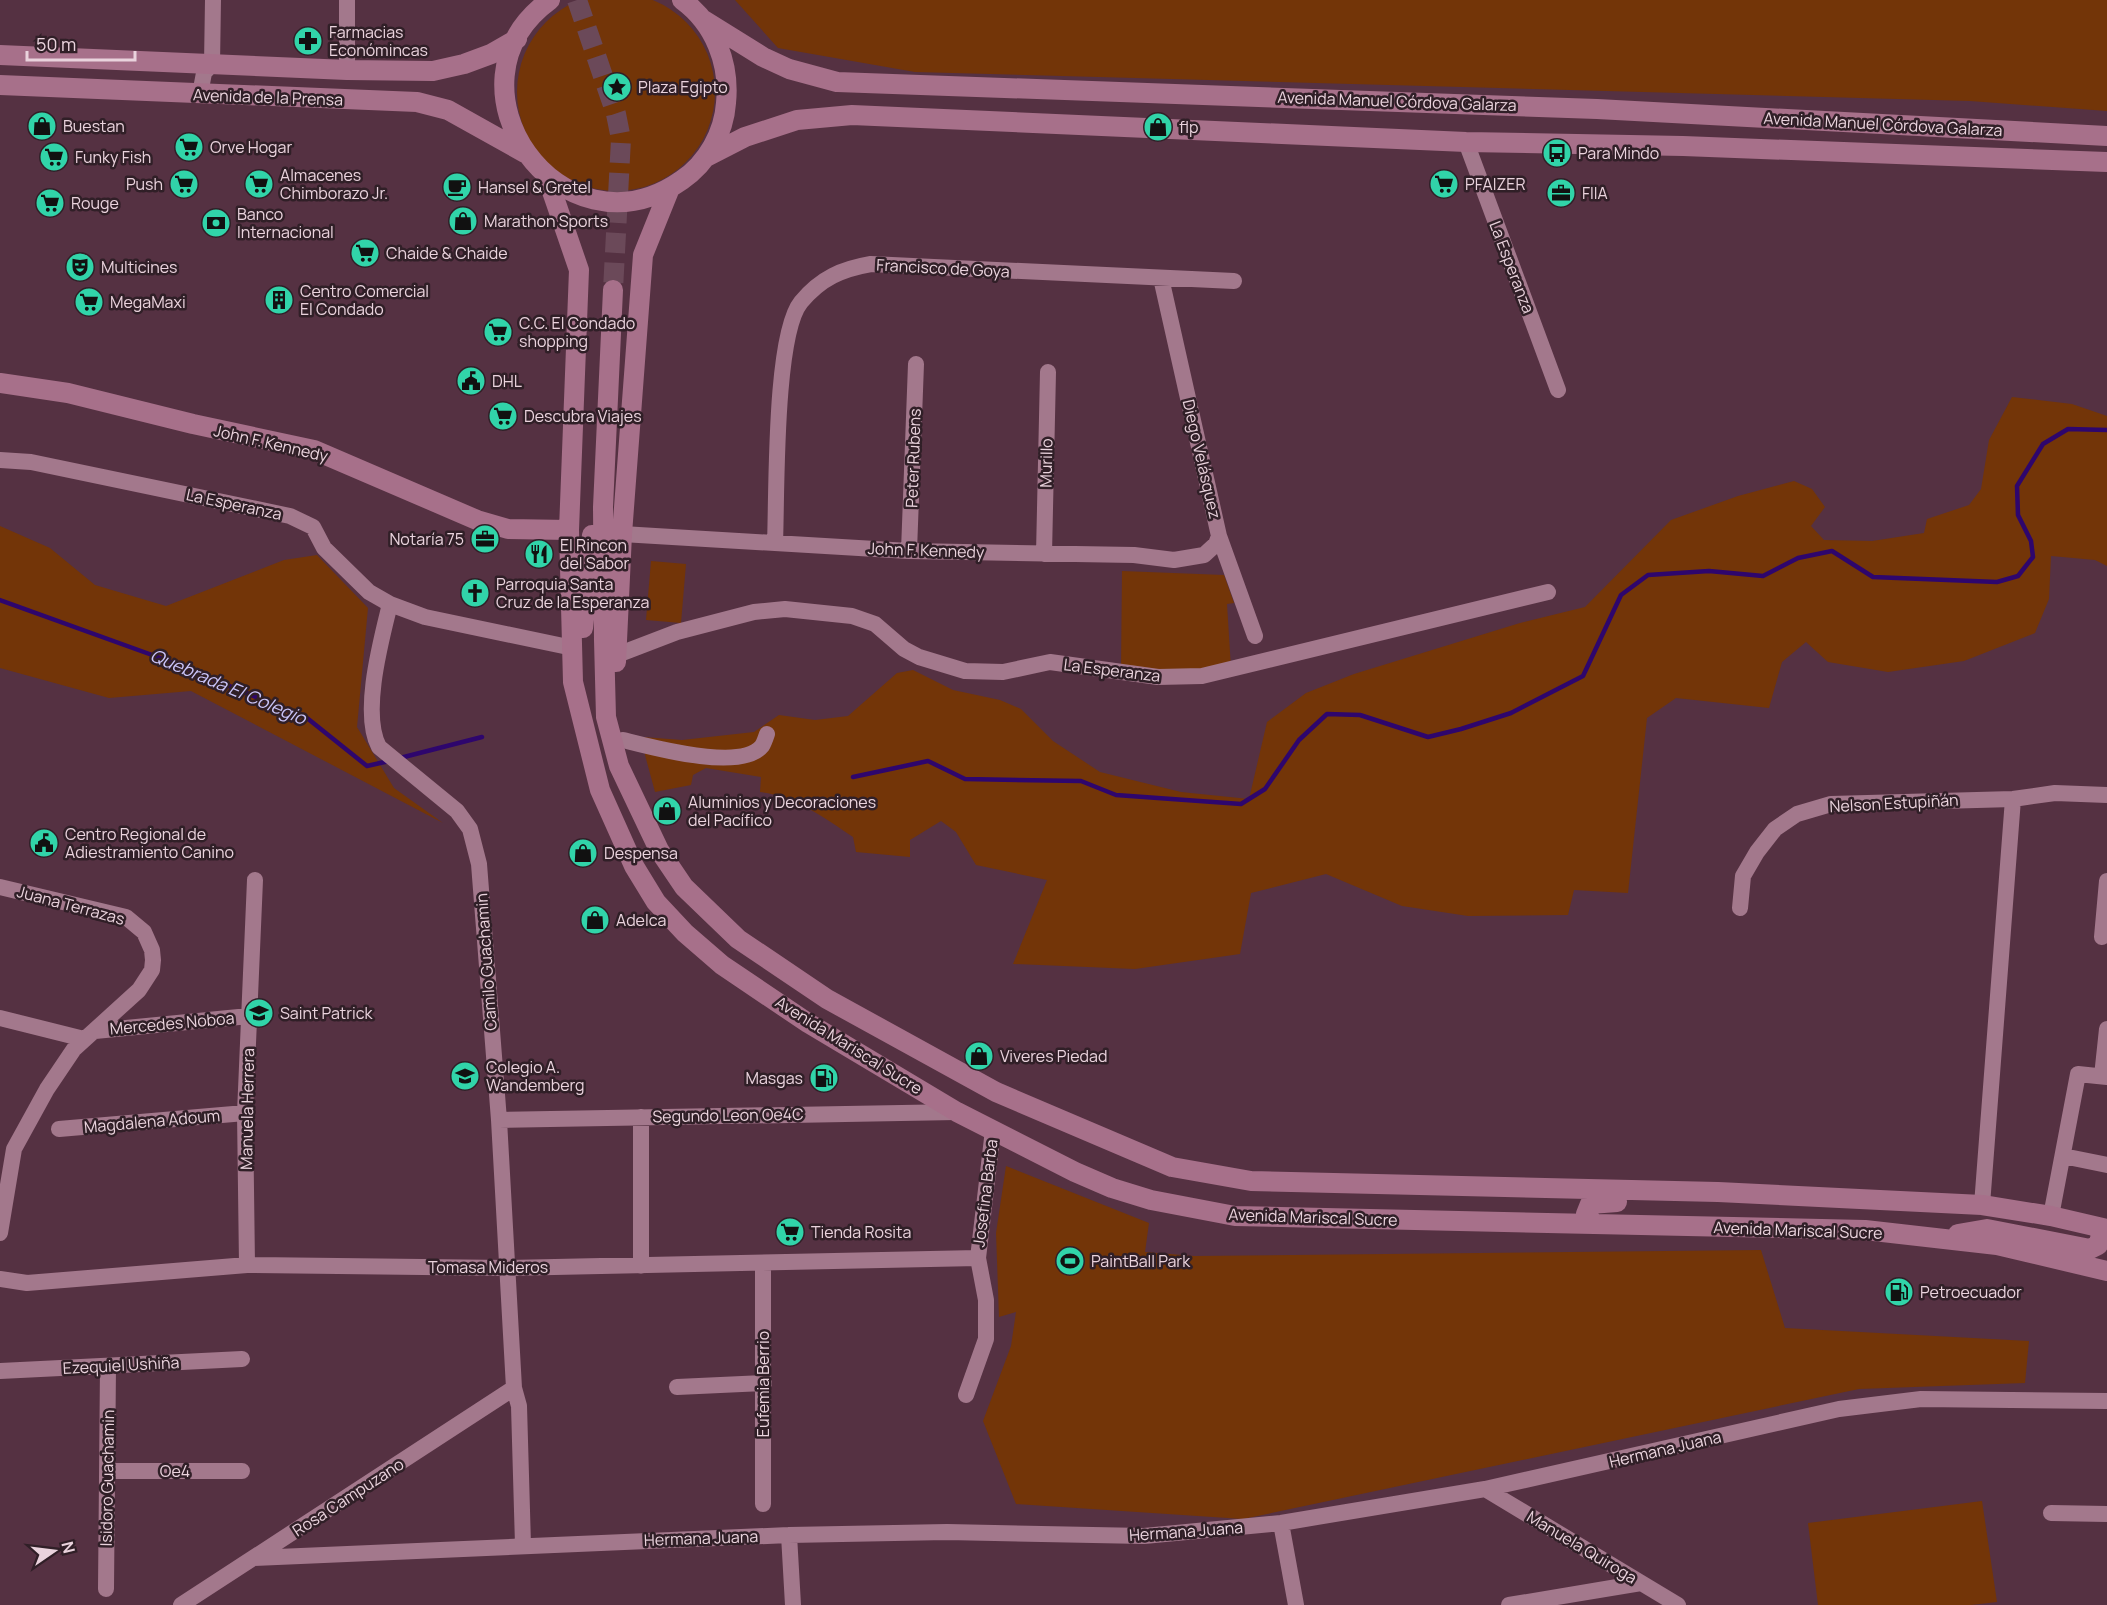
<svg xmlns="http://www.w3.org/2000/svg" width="2107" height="1605" font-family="Manrope,sans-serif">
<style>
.green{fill:#733508}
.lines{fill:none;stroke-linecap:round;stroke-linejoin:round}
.stream{stroke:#2e066d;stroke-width:4.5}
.major-tunnel{stroke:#6b4959;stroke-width:20;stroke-dasharray:20 10;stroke-linecap:butt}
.minor{stroke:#a3788c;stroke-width:16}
.major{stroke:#a7708a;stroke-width:20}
.labels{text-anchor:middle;stroke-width:5;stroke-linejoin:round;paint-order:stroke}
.poi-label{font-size:16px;fill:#ead3dd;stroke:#301f27;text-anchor:start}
.street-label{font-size:16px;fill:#ead3dd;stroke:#301f27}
.water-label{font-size:18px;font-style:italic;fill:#cac4f8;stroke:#301f27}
</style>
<rect width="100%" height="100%" fill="#553142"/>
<!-- green -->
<path class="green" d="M517 92a99 99 0 1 1 198 0a99 99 0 1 1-198 0Z
M 735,0 L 2107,0 L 2107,111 L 1970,101 L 915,72 L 778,48 Z
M 2012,397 L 2072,404 L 2107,416 L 2107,566 L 2095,560 L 2051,556 L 2049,599 L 2035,633 L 1964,661 L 1888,672 L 1828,662 L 1806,642 L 1782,662 L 1769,708 L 1676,698 L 1647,718 L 1628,893 L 1574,890 L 1568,915 L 1468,916 L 1402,906 L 1326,874 L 1251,893 L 1240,954 L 1135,969 L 1013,964 L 1047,880 L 976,865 L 956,832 L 941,821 L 910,840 L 910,857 L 856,852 L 853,837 C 825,818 794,796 760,792 L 761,777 L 706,768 L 693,775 L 691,785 L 655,792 L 645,755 L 643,737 L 682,740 L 754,732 L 779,715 L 815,720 L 848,716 L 897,673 L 913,670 L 953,690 L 1000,700 L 1021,709 L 1053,741 L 1100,772 L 1181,792 L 1249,799 L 1267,722 L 1306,693 L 1354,674 L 1520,623 L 1585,607 L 1671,520 L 1738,496 L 1794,481 L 1812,489 L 1825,507 L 1811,526 L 1824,540 L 1872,541 L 1924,533 L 1927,519 L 1969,505 L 1981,489 L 1989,440 Z
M 0,526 L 50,548 L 95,585 L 166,606 L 284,560 L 317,555 L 368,608 L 357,727 L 394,788 L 443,823 L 191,691 L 109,698 L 0,668 Z
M 651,561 L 686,564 L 681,623 L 646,620 Z
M 1122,571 L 1224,575 L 1234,603 L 1227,604 L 1231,668 L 1193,672 L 1121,669 Z
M 1006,1166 L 1149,1223 L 1145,1252 L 1194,1256 L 1761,1250 L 1785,1328 L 2029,1341 L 2025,1383 L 1859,1389 L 1243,1519 L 1016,1504 L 983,1421 L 1011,1346 L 1016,1312 L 999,1317 L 996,1233 Z
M 1982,1501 L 1997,1602 L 1971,1605 L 1818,1605 L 1808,1523 Z"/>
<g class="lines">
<!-- stream -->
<path class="stream" d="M 0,600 L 166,660 L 307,718 L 367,766 L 389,761
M 400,758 L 482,737
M 853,777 L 928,761 L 965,779 L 1081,781 L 1116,795 L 1241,804 L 1265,789 L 1299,740 L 1327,714 L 1360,715 L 1428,737 L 1461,729 L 1511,713 L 1583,676 L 1621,595 L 1648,575 L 1709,571 L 1763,576 L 1798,558 L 1832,551 L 1873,577 L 1997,582 L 2018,576 L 2033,557 L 2031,541 L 2018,515 L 2017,486 L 2043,444 L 2068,429 L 2107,430"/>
<!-- major-tunnel -->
<path class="major-tunnel" d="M 577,0 L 616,114 L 621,139 L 613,290"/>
<!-- minor -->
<path class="minor" d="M 347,70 L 347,0
M 200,94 L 204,73 L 212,64 L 213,0
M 1466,142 L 1558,390
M 1161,278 L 1219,536 L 1255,636
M 0,460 L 31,462 L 290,516 L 313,527 L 324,548 L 369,592 L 390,604 L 425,617 L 573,648
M 622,534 L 909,551 L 1134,555 L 1174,560 L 1204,555 L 1216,544 L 1219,536
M 775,543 C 777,495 774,335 801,302 C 821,278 842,269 871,264 L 1234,281
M 909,551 L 916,364
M 1044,554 L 1048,372
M 390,604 C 381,641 361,713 379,747 L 457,811 L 470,829 L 479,864 L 499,1120 L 514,1388 L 519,1406 L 523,1545
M 617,655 L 677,632 L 754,612 L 785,609 L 852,616 L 875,624 L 904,649 L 919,657 L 965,671 L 1003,672 L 1050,662 L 1158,677 L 1202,676 L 1548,592
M 623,740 C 651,747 741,772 762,746 C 764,743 766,737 767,734
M 0,887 L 126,917 L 144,932 L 152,950 L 153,960 L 152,970 L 139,990 L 74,1049 L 47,1089 L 14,1149 L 0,1233
M 1740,908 L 1743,876 L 1757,852 L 1775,829 L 1797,814 L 1831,804 L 2013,799 L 2055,793 L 2107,795
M 2102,937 L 2107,881
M 0,1018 L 84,1039
M 95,1031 L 249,1016
M 2102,1076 L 2107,1029
M 641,1117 L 641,1266
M 499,1120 L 957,1112
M 59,1129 L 245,1113
M 2063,1156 L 2107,1165
M 1982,1205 L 2013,799
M 2051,1216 L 2078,1074 L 2107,1077
M 247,1265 L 245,1113 L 255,880
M 0,1279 L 27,1283 L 247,1265 L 506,1268 L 978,1258
M 0,1371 L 242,1359
M 677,1387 L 764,1383
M 966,1395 L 986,1339 L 986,1300 L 978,1258 L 993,1130
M 108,1471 L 242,1471
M 1485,1489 L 1678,1605
M 763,1504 L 763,1264
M 2051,1513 L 2107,1514
M 1281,1523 L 1296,1605
M 789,1535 L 793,1605
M 254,1558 L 789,1535 L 947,1532 L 1144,1536 L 1281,1523 L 1485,1489 L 1839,1409 L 1921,1399 L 2107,1401
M 106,1589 L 108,1366
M 181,1605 L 514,1388
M 1509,1605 L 1641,1583"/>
<!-- major -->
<path class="major" d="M 550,0 C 434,84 561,265 682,180 C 707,163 724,133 726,103 C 730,64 715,24 682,0
M 702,19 L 763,57 L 789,69 L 837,82 L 1597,109 L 2107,136
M 0,55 L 347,70 L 433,71 L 464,64 L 491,54 L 517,39
M 0,85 L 417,102 L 448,110 L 525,153
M 706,157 L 745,137 L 797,120 L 852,115 L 1466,142 L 1683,146 L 2107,162
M 547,177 L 579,270 L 569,530 L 573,682 L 600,790 L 634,866 L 656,902 L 685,933 L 722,965 L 808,1023 L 957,1112 L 1075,1172 L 1112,1188 L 1151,1200 L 1235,1216 L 1865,1230 L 1997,1245 L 2107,1271
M 613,290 L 603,507 L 604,640 L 606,717 L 619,766 L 659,850 L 684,887 L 738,939 L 827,999 L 996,1092 L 1172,1167 L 1251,1181 L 1718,1192 L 1982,1205 L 2051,1216 L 2107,1229
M 0,383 L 68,393 L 193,424 L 314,450 L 477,520 L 508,529 L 569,530
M 583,628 L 592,535
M 616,662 L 622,534 L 643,255 L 670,188
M 1594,1224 L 1586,1214 L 1590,1204 L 1617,1202
M 1958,1234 L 1987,1229 L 2090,1249 L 2098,1245 L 2101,1236 L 2098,1227"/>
</g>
<!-- icons -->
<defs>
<g id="pharmacy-disc" transform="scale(1.5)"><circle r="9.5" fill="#31d4a9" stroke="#301f27"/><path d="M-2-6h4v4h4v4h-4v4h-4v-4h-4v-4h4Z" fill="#111"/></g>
<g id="sight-disc" transform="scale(1.5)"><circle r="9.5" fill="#31d4a9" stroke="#301f27"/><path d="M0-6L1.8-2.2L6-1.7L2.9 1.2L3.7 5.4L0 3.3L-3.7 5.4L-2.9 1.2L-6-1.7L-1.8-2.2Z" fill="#111"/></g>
<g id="shop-disc" transform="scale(1.5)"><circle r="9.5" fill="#31d4a9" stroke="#301f27"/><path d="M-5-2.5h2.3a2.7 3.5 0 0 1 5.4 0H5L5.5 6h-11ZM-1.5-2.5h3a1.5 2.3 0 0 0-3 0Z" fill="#111"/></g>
<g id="supermarket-disc" transform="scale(1.5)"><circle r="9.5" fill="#31d4a9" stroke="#301f27"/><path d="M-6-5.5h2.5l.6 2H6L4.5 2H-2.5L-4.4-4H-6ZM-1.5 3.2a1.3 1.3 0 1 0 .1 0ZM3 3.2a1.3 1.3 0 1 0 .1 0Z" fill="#111"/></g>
<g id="bus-disc" transform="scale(1.5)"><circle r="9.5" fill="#31d4a9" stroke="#301f27"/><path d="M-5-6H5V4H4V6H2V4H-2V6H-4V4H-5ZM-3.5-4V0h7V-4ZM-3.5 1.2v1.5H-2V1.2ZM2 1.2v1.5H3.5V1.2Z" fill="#111"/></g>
<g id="cafe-disc" transform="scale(1.5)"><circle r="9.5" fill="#31d4a9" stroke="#301f27"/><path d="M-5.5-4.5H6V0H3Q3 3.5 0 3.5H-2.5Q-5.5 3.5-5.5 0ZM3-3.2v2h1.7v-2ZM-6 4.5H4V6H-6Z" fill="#111"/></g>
<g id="office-disc" transform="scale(1.5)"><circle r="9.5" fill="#31d4a9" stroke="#301f27"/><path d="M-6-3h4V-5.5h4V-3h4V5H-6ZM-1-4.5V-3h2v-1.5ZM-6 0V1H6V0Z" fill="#111"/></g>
<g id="bank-disc" transform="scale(1.5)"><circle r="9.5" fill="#31d4a9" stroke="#301f27"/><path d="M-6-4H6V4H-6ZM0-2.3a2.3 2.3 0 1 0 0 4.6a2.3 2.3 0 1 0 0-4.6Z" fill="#111"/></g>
<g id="theatre-disc" transform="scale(1.5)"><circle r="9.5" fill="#31d4a9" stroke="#301f27"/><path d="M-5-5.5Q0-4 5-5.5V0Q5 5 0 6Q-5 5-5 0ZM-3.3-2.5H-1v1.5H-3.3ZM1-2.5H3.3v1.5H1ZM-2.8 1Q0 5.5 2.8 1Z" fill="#111"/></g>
<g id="building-disc" transform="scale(1.5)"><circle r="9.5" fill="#31d4a9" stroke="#301f27"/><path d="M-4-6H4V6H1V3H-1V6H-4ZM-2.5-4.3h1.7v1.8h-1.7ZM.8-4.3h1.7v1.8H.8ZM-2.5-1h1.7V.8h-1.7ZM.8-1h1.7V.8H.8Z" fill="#111"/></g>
<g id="civic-disc" transform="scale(1.5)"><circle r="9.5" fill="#31d4a9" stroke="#301f27"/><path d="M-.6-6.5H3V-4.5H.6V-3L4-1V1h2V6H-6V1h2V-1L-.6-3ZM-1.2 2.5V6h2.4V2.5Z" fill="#111"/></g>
<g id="restaurant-disc" transform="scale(1.5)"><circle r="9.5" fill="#31d4a9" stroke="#301f27"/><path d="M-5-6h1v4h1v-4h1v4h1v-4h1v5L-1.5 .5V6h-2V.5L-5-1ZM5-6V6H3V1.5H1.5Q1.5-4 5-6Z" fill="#111"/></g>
<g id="church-disc" transform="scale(1.5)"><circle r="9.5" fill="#31d4a9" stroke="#301f27"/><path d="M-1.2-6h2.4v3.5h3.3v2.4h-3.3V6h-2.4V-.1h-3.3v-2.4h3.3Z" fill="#111"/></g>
<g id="school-disc" transform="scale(1.5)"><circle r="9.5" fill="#31d4a9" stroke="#301f27"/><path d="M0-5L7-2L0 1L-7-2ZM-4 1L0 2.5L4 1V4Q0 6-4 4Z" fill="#111"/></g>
<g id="fuel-disc" transform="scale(1.5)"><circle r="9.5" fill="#31d4a9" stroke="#301f27"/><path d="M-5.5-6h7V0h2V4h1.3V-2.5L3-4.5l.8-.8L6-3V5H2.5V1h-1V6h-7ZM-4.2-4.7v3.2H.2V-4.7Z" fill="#111"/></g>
<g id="stadium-disc" transform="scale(1.5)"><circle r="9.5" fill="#31d4a9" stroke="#301f27"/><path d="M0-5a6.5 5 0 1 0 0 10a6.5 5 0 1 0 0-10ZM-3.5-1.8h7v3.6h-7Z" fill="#111"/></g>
</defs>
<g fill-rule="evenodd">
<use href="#pharmacy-disc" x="308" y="41"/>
<use href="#sight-disc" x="617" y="87"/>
<use href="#shop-disc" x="42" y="126"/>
<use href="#shop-disc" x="1158" y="127"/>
<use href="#supermarket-disc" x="189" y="147"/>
<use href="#bus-disc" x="1557" y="153"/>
<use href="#supermarket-disc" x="54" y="157"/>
<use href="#supermarket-disc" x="184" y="184"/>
<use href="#supermarket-disc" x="259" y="184"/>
<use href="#supermarket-disc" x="1444" y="184"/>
<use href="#cafe-disc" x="457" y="187"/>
<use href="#office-disc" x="1561" y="193"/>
<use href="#supermarket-disc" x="50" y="203"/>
<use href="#shop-disc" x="463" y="221"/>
<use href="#bank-disc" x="216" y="223"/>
<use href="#supermarket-disc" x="365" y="253"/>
<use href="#theatre-disc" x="80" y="267"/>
<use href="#building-disc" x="279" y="300"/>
<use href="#supermarket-disc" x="89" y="302"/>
<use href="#supermarket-disc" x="498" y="332"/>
<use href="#civic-disc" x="471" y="381"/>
<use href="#supermarket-disc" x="503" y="416"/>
<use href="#office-disc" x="485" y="539"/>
<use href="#restaurant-disc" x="539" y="554"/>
<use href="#church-disc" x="475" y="593"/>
<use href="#shop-disc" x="667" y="811"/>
<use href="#civic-disc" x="44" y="843"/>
<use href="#shop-disc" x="583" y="853"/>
<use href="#shop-disc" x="595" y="920"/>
<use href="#school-disc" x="259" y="1013"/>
<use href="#shop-disc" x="979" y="1056"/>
<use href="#school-disc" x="465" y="1076"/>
<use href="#fuel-disc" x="824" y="1078"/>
<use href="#supermarket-disc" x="790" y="1232"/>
<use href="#stadium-disc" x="1070" y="1261"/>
<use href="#fuel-disc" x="1899" y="1292"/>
</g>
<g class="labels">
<!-- poi labels -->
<g class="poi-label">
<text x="329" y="38">Farmacias<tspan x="329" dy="18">Económincas</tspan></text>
<text x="638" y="93">Plaza Egipto</text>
<text x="63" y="132">Buestan</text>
<text x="1179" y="133">flp</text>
<text x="210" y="153">Orve Hogar</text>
<text x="1578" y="159">Para Mindo</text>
<text x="75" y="163">Funky Fish</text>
<text x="280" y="181">Almacenes<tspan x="280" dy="18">Chimborazo Jr.</tspan></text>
<text x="163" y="190" text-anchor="end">Push</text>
<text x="1465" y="190">PFAIZER</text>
<text x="478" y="193">Hansel &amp; Gretel</text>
<text x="1582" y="199">FIIA</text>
<text x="71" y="209">Rouge</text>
<text x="237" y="220">Banco<tspan x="237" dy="18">Internacional</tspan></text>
<text x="484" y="227">Marathon Sports</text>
<text x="386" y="259">Chaide &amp; Chaide</text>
<text x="101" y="273">Multicines</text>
<text x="300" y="297">Centro Comercial<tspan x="300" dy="18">El Condado</tspan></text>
<text x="110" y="308">MegaMaxi</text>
<text x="519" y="329">C.C. El Condado<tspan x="519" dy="18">shopping</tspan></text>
<text x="492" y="387">DHL</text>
<text x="524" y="422">Descubra Viajes</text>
<text x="464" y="545" text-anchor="end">Notaría 75</text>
<text x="560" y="551">El Rincon<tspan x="560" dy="18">del Sabor</tspan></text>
<text x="496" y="590">Parroquia Santa<tspan x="496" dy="18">Cruz de la Esperanza</tspan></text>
<text x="688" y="808">Aluminios y Decoraciones<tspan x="688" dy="18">del Pacífico</tspan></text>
<text x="65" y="840">Centro Regional de<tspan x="65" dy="18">Adiestramiento Canino</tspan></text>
<text x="604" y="859">Despensa</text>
<text x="616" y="926">Adelca</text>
<text x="280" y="1019">Saint Patrick</text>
<text x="1000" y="1062">Viveres Piedad</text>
<text x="486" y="1073">Colegio A.<tspan x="486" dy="18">Wandemberg</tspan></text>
<text x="803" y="1084" text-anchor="end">Masgas</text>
<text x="811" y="1238">Tienda Rosita</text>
<text x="1091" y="1267">PaintBall Park</text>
<text x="1920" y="1298">Petroecuador</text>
</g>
<!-- street labels -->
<g class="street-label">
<text transform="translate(268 97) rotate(2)" y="6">Avenida de la Prensa</text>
<text transform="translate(1397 101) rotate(2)" y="6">Avenida Manuel Córdova Galarza</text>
<text transform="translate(1883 124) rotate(3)" y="6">Avenida Manuel Córdova Galarza</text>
<text transform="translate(1512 267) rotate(69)" y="6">La Esperanza</text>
<text transform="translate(943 268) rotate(3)" y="6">Francisco de Goya</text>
<text transform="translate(271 443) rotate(13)" y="6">John F. Kennedy</text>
<text transform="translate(913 458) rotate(-88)" y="6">Peter Rubens</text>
<text transform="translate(1202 459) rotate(77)" y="6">Diego Velásquez</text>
<text transform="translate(1046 463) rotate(-89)" y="6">Murillo</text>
<text transform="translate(234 504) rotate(12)" y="6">La Esperanza</text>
<text transform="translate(926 550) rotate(2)" y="6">John F. Kennedy</text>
<text transform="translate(1112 670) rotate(7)" y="6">La Esperanza</text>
<text transform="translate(1894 803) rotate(-3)" y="6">Nelson Estupiñán</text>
<text transform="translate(71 905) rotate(15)" y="6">Juana Terrazas</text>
<text transform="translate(486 962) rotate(-94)" y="6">Camilo Guachamin</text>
<text transform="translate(172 1023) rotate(-5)" y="6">Mercedes Noboa</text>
<text transform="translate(849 1045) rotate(32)" y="6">Avenida Mariscal Sucre</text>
<text transform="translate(247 1109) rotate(-89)" y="6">Manuela Herrera</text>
<text transform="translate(728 1115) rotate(-1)" y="6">Segundo Leon Oe4C</text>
<text transform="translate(152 1121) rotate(-5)" y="6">Magdalena Adoum</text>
<text transform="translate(985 1193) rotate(-83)" y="6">Josefina Barba</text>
<text transform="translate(1313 1217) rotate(2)" y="6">Avenida Mariscal Sucre</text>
<text transform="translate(1798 1230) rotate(2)" y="6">Avenida Mariscal Sucre</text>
<text x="488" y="1273">Tomasa Mideros</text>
<text transform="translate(121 1365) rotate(-3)" y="6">Ezequiel Ushiña</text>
<text transform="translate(763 1384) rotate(-90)" y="6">Eufemia Berrio</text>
<text transform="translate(1665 1449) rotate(-13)" y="6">Hermana Juana</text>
<text x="175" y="1477">Oe4</text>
<text transform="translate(107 1478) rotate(-89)" y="6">Isidoro Guachamin</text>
<text transform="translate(348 1497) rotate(-33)" y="6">Rosa Campuzano</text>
<text transform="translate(1186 1531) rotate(-4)" y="6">Hermana Juana</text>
<text transform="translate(701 1538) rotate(-2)" y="6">Hermana Juana</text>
<text transform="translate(1582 1547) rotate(31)" y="6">Manuela Quiroga</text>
</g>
<!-- water labels -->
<g class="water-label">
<text transform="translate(228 687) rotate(23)" y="6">Quebrada El Colegio</text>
</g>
</g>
<!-- north arrow -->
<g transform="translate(54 1551) rotate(76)" stroke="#301f27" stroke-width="4.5" paint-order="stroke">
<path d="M0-4.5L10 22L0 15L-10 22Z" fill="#ead3dd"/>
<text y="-9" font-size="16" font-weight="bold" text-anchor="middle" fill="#ead3dd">N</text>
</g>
<!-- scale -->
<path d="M27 51v9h108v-9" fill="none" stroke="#ead3dd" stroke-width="3"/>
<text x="36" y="51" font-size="18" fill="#ead3dd" stroke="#301f27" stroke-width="4.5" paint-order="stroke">50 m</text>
</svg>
